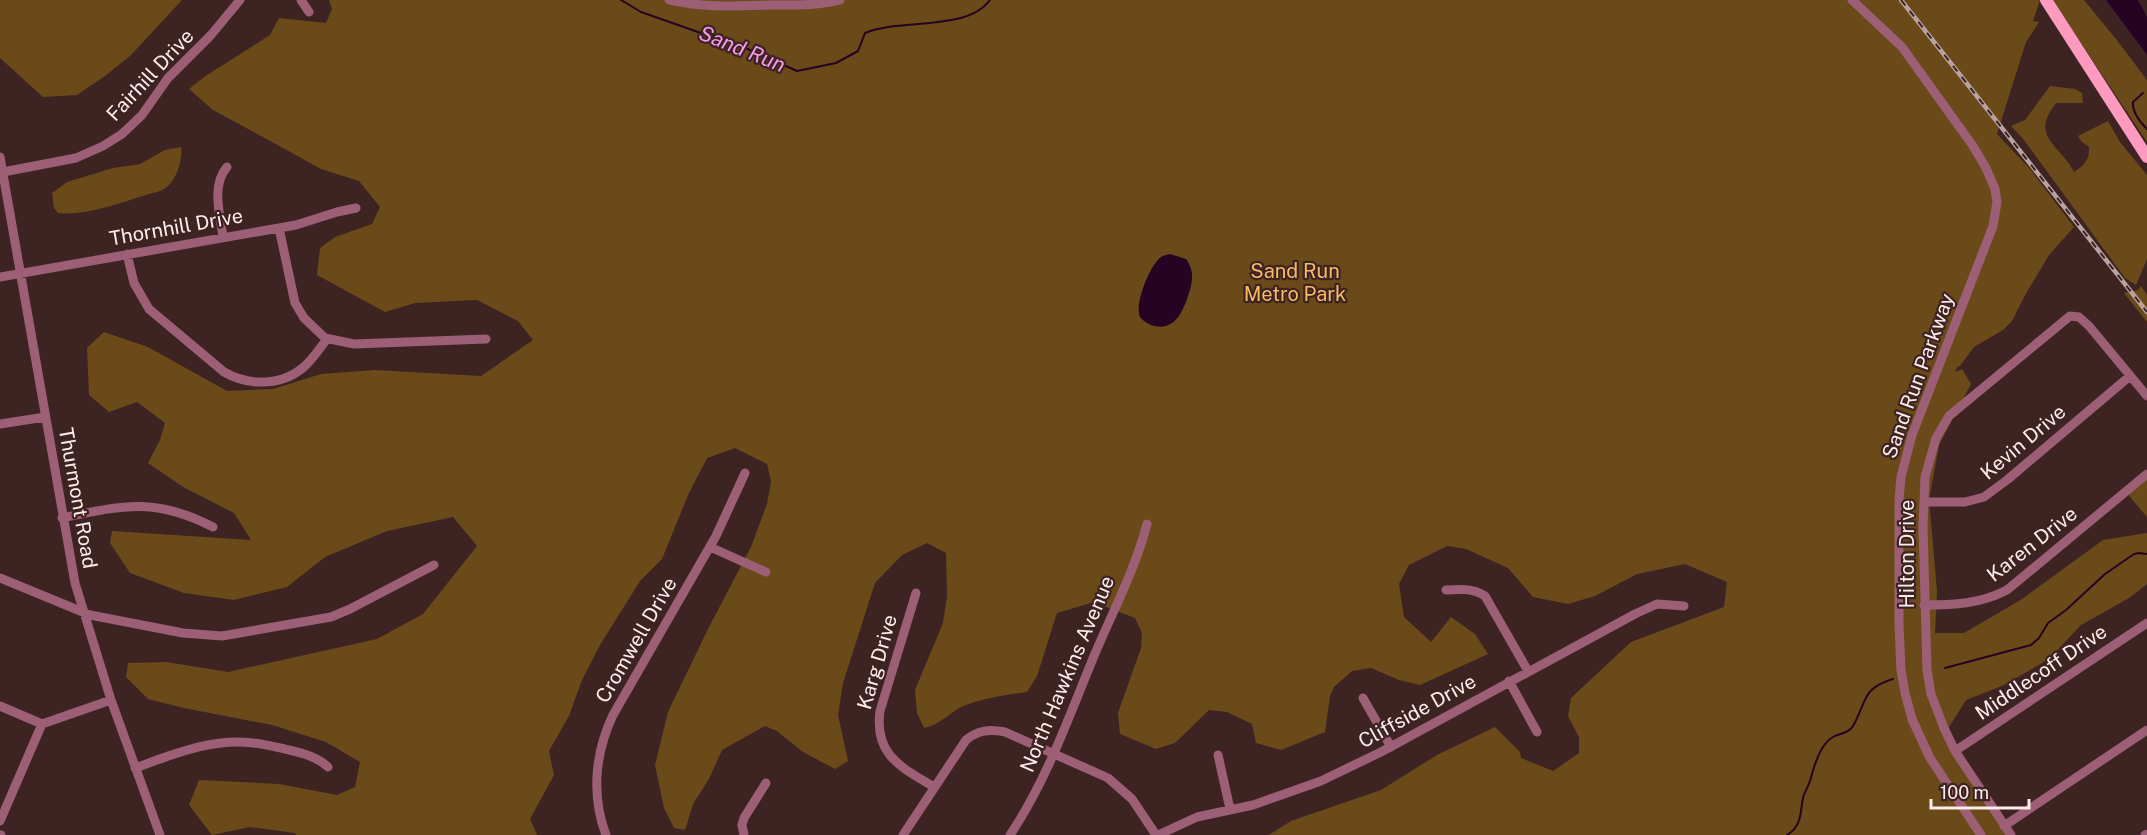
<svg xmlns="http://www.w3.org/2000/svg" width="2147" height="835" font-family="'Public Sans',sans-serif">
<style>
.green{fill:#6b4a19}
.water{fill:#260323}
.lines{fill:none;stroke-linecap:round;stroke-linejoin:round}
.stream{stroke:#260323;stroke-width:2}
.minor{stroke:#9c5f76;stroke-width:9}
.major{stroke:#fe9ac0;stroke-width:12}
.rail-casing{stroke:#b8a3a2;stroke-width:4.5}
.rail{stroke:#3d2423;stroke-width:2;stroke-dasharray:7;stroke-linecap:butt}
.labels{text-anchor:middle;stroke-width:4.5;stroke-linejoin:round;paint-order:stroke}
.street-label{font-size:20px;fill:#feeceb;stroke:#3d2423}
.park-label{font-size:20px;fill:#f8b963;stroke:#3d2423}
.water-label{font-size:21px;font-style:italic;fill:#f898ef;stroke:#3d2423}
</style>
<rect width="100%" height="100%" fill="#3d2423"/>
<!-- green -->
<path class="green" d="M 0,0 L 182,0 L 131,55 L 105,76 L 77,95 L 43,97 L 0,58 Z
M 329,0 L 2040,0 L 2033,21 L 2039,22 L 2026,42 L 1997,134 L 2030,169 L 2074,227 L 2049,255 L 2024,297 L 2012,321 L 2003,330 L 1974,347 L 1960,366 L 1957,367 L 1955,372 L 1962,369 L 1971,384 L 1939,445 L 1929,500 L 1937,591 L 1935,633 L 1964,633 L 2022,599 L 2103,540 L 2147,533 L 2147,584 L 2129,598 L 2081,625 L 2049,659 L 2004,685 L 1966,700 L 1944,735 L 2007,835 L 1269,835 L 1291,821 L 1381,790 L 1437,755 L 1495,727 L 1520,752 L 1521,758 L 1553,771 L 1579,753 L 1579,737 L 1568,716 L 1571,698 L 1631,642 L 1724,607 L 1727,582 L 1685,564 L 1637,574 L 1595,596 L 1568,604 L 1533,597 L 1508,568 L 1466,549 L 1447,546 L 1409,565 L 1399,584 L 1404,617 L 1431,642 L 1451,617 L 1475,634 L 1488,654 L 1420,685 L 1399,680 L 1371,668 L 1352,671 L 1334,687 L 1330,696 L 1325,732 L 1281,750 L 1256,743 L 1252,724 L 1227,712 L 1209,710 L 1175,743 L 1156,749 L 1120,734 L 1118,713 L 1141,648 L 1142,633 L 1135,618 L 1094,602 L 1057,613 L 1037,676 L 1027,692 C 1006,695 985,698 966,705 C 950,711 941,725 924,728 L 917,713 L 915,690 L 943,623 L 947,596 L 946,553 L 927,543 L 902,555 L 875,583 L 843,683 L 838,715 L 848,761 L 835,769 L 803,752 L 777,731 L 765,726 L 722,750 L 709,779 L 693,804 L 685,830 L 674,828 L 664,808 L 655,765 L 668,712 L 708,629 L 751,547 L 767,504 L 771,482 L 767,464 L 735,448 L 707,458 L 688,495 L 662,559 L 640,581 L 600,645 L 582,680 L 569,716 L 549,751 L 554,775 L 530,819 L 537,835 L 296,835 L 295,833 L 250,827 L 212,835 L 189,805 L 199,780 L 279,784 L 337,795 L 355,787 L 360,762 L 326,742 L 272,725 L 184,708 L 148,699 L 126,677 L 128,663 L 166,662 L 228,672 L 377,639 L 423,614 L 477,546 L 453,517 L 387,531 L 325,557 L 287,587 L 234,600 L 184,593 L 130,573 L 110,543 L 112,531 L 251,540 L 234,513 L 183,487 L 148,463 L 160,440 L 165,423 L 137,402 L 109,412 L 89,395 L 87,348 L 104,332 L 148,347 L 227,391 L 273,389 L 321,374 L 375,370 L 481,376 L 533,340 L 518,321 L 477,300 L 415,303 L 385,312 L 317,275 L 320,248 L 335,237 L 372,224 L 380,207 L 359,181 L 321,169 L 274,143 L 213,110 L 189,89 L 204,77 L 270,35 L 279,18 L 326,23 L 332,9 Z
M 2052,0 L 2084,0 L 2116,39 L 2147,80 L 2147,142 Z
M 2050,86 L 2075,89 L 2082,93 L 2083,103 L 2056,103 C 2029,138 2060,144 2074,172 C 2084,166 2090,159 2089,147 L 2081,141 L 2078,136 L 2108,121 L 2120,142 L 2147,175 L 2147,259 L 2136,285 L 2125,278 L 2024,140 L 2011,126 L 2025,120 Z
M 181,147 C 183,160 176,182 164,189 C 160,192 151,193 146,195 C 119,203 87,216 58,213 L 54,208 L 52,193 L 67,182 L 113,168 L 140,164 L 165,150 Z
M 2141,286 L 2147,295 L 2147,322 L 2124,293 L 2138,290 Z
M 2147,475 L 2147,517 L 2126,492 Z"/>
<!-- water -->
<path class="water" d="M 2106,0 L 2138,0 L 2147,17 L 2147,55 Z
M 1170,254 L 1186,259 C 1196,273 1192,284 1187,299 C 1181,316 1172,332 1151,325 C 1147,323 1143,321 1140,317 C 1134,304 1150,265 1161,257 C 1164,255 1167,255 1170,254 Z"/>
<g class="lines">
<!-- stream -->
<path class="stream" d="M 621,0 L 641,12 L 698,32 L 723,38 L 797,71 L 836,63 L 858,51 L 865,33 C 900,18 967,32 990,0
M 2143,93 L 2133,102 C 2132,112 2140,122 2147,129
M 1945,668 L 2031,645 L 2039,638 L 2048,623 L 2066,610 L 2105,574 L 2134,554 L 2139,553 L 2147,554
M 1787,835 C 1802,826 1800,813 1803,798 C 1804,793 1808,787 1810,781 C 1812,774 1814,766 1817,759 C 1820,751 1826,741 1833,737 C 1840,733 1848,734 1853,726 C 1867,701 1862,688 1893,679"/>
<!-- minor -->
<path class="minor" d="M 301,0 L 309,12
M 669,0 C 702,8 737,6 771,5 C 794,5 817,6 840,0
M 1852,0 L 1902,47 L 1973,146 L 1986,168 L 1995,189 L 1997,202 L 1993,226 L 1912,435 L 1901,477 L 1899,500 L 1899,625 L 1901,670 L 1905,693 L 1912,719 L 1930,758 L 1981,835
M 0,157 L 75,583 L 111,700 L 160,835
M 3,172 L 76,158 L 103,146 L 122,134 L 142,115 L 168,78 L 211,35 L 240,0
M 279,228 L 295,303 L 304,318 L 325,338 L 354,344 L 486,339
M 223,237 C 220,215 211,185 227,167
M 127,254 L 134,283 L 149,309 L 224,372 C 250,387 285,386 307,364 C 314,357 321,347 327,339
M 0,277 L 296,225 L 337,212 L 356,208
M 0,424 L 45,417
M 1925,502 L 1965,502 L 1984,497 L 2007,480 L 2130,376
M 62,518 C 124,505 155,497 213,527
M 710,547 L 766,572
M 0,578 L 90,615 L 183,633 L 222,636 L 331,617 L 350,609 L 434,565
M 1446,590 C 1460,589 1473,588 1485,596 L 1528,671
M 916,593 L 880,711 C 874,755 901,767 934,787
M 1924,605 C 1954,605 1980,604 2007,590 L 2147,474
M 1509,681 L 1537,732
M 1363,698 L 1391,747
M 0,706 L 42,724
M 1955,751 L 2147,623
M 1218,755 L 1230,809
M 135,768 C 174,754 212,738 253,743 C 264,744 275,747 285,749 C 301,753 316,756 328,767
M 0,821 L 42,724 L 111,700
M 2004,826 L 2147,730
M 0,835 L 1,835
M 606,835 C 591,795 595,753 613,715 L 716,536 L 745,473
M 744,835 L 742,825 L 744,818 L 766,783
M 903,835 L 966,740 C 978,730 990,729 1005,732 L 1108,778 L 1132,799 L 1156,835
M 1010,835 C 1047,780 1069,716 1094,656 C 1112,613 1135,570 1147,524
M 1158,835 L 1197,817 L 1253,805 L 1321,781 L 1381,752 L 1635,614 L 1657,604 L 1684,606
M 2011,835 L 1955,751 L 1944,728 L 1931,694 L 1927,670 L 1923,526 L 1925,477 L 1936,438 L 1949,416 L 2070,316 L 2079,317 L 2089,326 L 2147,396
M 2145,835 L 2147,834"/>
<!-- major -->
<path class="major" d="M 2046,0 L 2147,157"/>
<!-- rail casing -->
<g class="rail-casing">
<path id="rail" d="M 1901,0 L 2147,312"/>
</g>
<!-- rail -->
<use href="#rail" class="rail"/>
</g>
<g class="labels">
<!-- street labels -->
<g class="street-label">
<text transform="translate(150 75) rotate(-47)" y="7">Fairhill Drive</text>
<text transform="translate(176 227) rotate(-10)" y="7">Thornhill Drive</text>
<text transform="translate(1918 376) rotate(-70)" y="7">Sand Run Parkway</text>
<text transform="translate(2023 442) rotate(-40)" y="7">Kevin Drive</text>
<text transform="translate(78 498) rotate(80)" y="7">Thurmont Road</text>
<text transform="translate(2032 544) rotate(-38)" y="7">Karen Drive</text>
<text transform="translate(1907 554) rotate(-90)" y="7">Hilton Drive</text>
<text transform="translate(636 640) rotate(-60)" y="7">Cromwell Drive</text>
<text transform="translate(877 662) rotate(-74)" y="7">Karg Drive</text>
<text transform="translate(2041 672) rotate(-34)" y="7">Middlecoff Drive</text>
<text transform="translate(1067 674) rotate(-67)" y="7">North Hawkins Avenue</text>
<text transform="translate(1417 711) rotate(-29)" y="7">Cliffside Drive</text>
</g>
<!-- park labels -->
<g class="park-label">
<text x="1295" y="278">Sand Run<tspan x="1295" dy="23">Metro Park</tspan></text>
</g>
<!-- water labels -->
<g class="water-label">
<text transform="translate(742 49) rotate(22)" y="7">Sand Run</text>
</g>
</g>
<!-- scale -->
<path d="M1931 799v9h98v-9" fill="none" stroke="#feeceb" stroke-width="3"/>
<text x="1940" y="799" font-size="18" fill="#feeceb" stroke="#3d2423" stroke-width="4.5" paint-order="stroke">100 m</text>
</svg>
